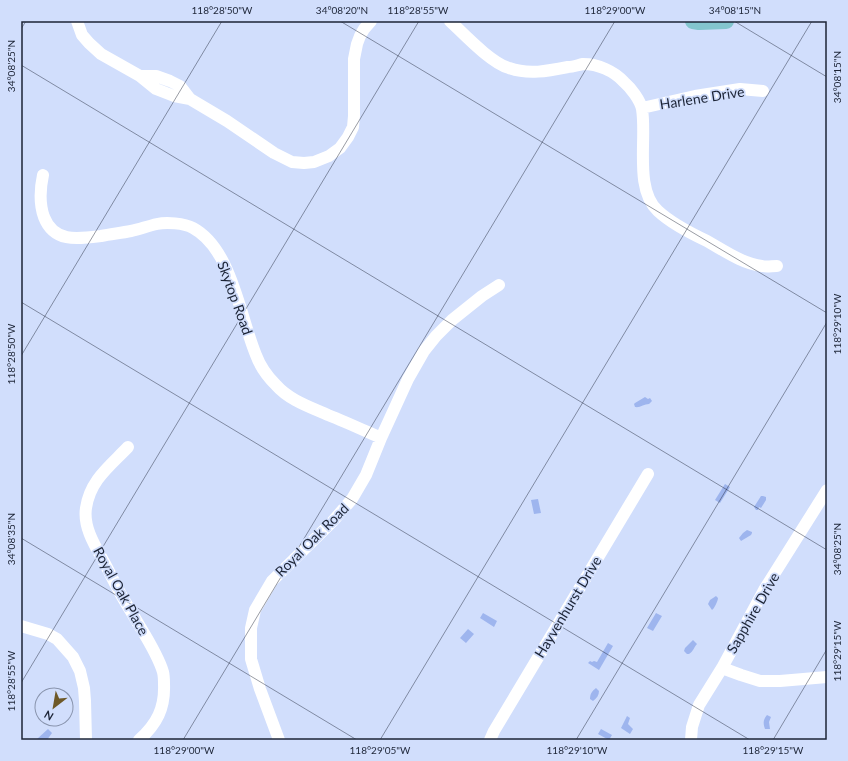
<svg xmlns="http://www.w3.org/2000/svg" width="848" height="761" font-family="Lato,sans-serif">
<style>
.water{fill:#9eb5ee}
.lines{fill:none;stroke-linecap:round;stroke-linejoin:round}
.minor{stroke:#fff;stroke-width:12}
.major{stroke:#83c5ce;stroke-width:16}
.ticks{fill:none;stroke:#1c2436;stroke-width:1;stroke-opacity:0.45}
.labels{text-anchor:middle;stroke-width:3.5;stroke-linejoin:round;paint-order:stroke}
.street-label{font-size:14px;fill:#1c2436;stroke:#d1defc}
.neatline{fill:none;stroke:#1c2436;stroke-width:1.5}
.ticks-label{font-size:10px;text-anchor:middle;fill:#1c2436}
</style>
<rect width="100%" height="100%" fill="#d1defc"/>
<!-- water -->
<path class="water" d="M 645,397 L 648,399 L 650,398 L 652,401 L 649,404 C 644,404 640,408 635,407 L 634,404 L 635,403 Z
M 725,484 L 730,487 L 720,503 L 715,500 Z
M 761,496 L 763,496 L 766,497 L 766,500 L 761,508 L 759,507 L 758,510 L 756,510 L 754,507 Z
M 538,499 L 541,513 L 534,514 L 531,500 Z
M 747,530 L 752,532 L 752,533 L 751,535 L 741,541 L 739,538 L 743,533 Z
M 716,596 L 718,598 C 718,601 714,609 712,610 L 708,604 L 710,600 Z
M 483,613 L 497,621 L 494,627 L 480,618 Z
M 656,613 L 662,616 L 653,631 L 647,628 Z
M 468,629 L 474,634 L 466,643 L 460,638 Z
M 693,640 L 697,644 C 694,647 693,652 689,654 L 687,654 L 684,651 L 685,648 Z
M 608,643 L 613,646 L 599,670 L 588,663 L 590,661 L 592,662 L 594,661 L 597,662 Z
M 596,688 L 599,691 C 599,695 597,698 593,701 L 590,699 C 590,694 592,691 596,688 Z
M 767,715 L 771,717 L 769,722 L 770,729 L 765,729 C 763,723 763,720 767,715 Z
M 627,716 L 630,718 L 628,724 L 633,729 L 630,734 L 621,728 Z
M 48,729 L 52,733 L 47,740 L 38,740 L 37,739 Z
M 601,729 L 612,735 L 609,740 L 598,734 Z"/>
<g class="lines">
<!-- minor -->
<path class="minor" d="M 77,21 L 82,35 L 89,43 L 101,54 L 140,76 L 156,89 L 174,96 L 190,99 L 227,121 L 274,153 L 292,162 L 304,163 L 314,162 L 329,156 L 340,148 L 348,137 L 353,127 L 354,116 L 354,59 L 357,44 L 360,36 L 364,29 L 371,21
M 450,21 C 464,34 491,63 509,68 C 528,75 548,71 568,67 C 573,67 578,65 583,64 C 598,64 614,71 624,82 C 631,88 640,100 642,109 C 647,139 634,189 658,211 C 672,224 690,233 707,241 C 723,250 743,264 762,266 C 766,267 772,266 777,266
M 140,76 L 156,76 L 170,81 L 180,86 L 190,99
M 642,108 L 695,96 L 740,89 L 763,91
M 43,175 C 40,189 39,203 44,217 C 54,243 78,239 101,236 C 111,234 121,233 131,231 C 140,229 148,226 157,224 C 166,222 184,223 193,228 C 232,249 240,317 256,355 C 260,366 268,377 276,385 C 289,400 310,407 328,415 C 346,422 363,430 381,438
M 128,447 C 110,466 90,480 86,508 C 83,527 95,546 104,562 C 109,571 113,580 118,589 C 122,597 127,605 132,613 C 142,631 157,652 163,672 C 164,676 164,680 164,684 C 165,708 157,724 139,740
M 21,626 L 48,634 L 57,639 L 73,657 L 80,671 L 84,688 L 85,701 L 86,740
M 722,668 L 741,675 L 760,681 L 780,681 L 827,677
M 279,740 L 260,689 L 251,659 L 251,628 L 255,610 L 272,581 L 333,521 L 352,499 L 366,475 L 381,438 L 408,379 L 424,351 L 436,336 L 452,320 L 482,296 L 499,285
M 490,740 L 494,731 L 648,474
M 691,740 L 692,727 L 699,705 L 722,668 L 764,590 L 827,490"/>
<!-- major -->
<path class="major" d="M 693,21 L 699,22 L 726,21"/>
</g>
<!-- ticks -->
<path class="ticks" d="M 340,21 L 827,313M 734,21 L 827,77M 21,29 L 26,21M 21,65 L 827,550M 21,302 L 750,740M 21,356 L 222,21M 21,538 L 357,740M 21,683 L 419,21M 183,740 L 615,21M 380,740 L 812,21M 576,740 L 827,322M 773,740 L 827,649"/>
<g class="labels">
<!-- street labels -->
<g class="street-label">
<text transform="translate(702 98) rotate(-9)" y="5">Harlene Drive</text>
<text transform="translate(235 298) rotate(70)" y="5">Skytop Road</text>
<text transform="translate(312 540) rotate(-45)" y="5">Royal Oak Road</text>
<text transform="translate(121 591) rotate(61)" y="5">Royal Oak Place</text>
<text transform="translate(568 607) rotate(-59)" y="5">Hayvenhurst Drive</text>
<text transform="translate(753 613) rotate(-60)" y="5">Sapphire Drive</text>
</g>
</g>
<!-- border -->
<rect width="848" height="761" fill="none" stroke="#d1defc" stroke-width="44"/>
<!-- north arrow -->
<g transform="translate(54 707) rotate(211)"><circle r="19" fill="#d1defc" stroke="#8994ad"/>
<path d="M0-3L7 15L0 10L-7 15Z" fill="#6e5928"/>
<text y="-6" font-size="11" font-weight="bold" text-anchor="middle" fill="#1c2436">N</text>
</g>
<rect x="22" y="22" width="804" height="717" class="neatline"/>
<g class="ticks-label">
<text x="222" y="14">118°28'50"W</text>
<text x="342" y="14">34°08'20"N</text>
<text x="418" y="14">118°28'55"W</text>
<text x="615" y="14">118°29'00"W</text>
<text x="735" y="14">34°08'15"N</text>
<text transform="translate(11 66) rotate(-90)" y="4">34°08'25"N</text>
<text transform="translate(837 77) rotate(-90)" y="4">34°08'15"N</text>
<text transform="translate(837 324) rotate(-90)" y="4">118°29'10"W</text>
<text transform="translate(11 354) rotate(-90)" y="4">118°28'50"W</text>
<text transform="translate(11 539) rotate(-90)" y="4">34°08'35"N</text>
<text transform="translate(837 549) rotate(-90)" y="4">34°08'25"N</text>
<text transform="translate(837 651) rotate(-90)" y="4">118°29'15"W</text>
<text transform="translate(11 681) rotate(-90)" y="4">118°28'55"W</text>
<text x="184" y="754">118°29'00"W</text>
<text x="380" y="754">118°29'05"W</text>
<text x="577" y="754">118°29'10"W</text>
<text x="773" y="754">118°29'15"W</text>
</g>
</svg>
